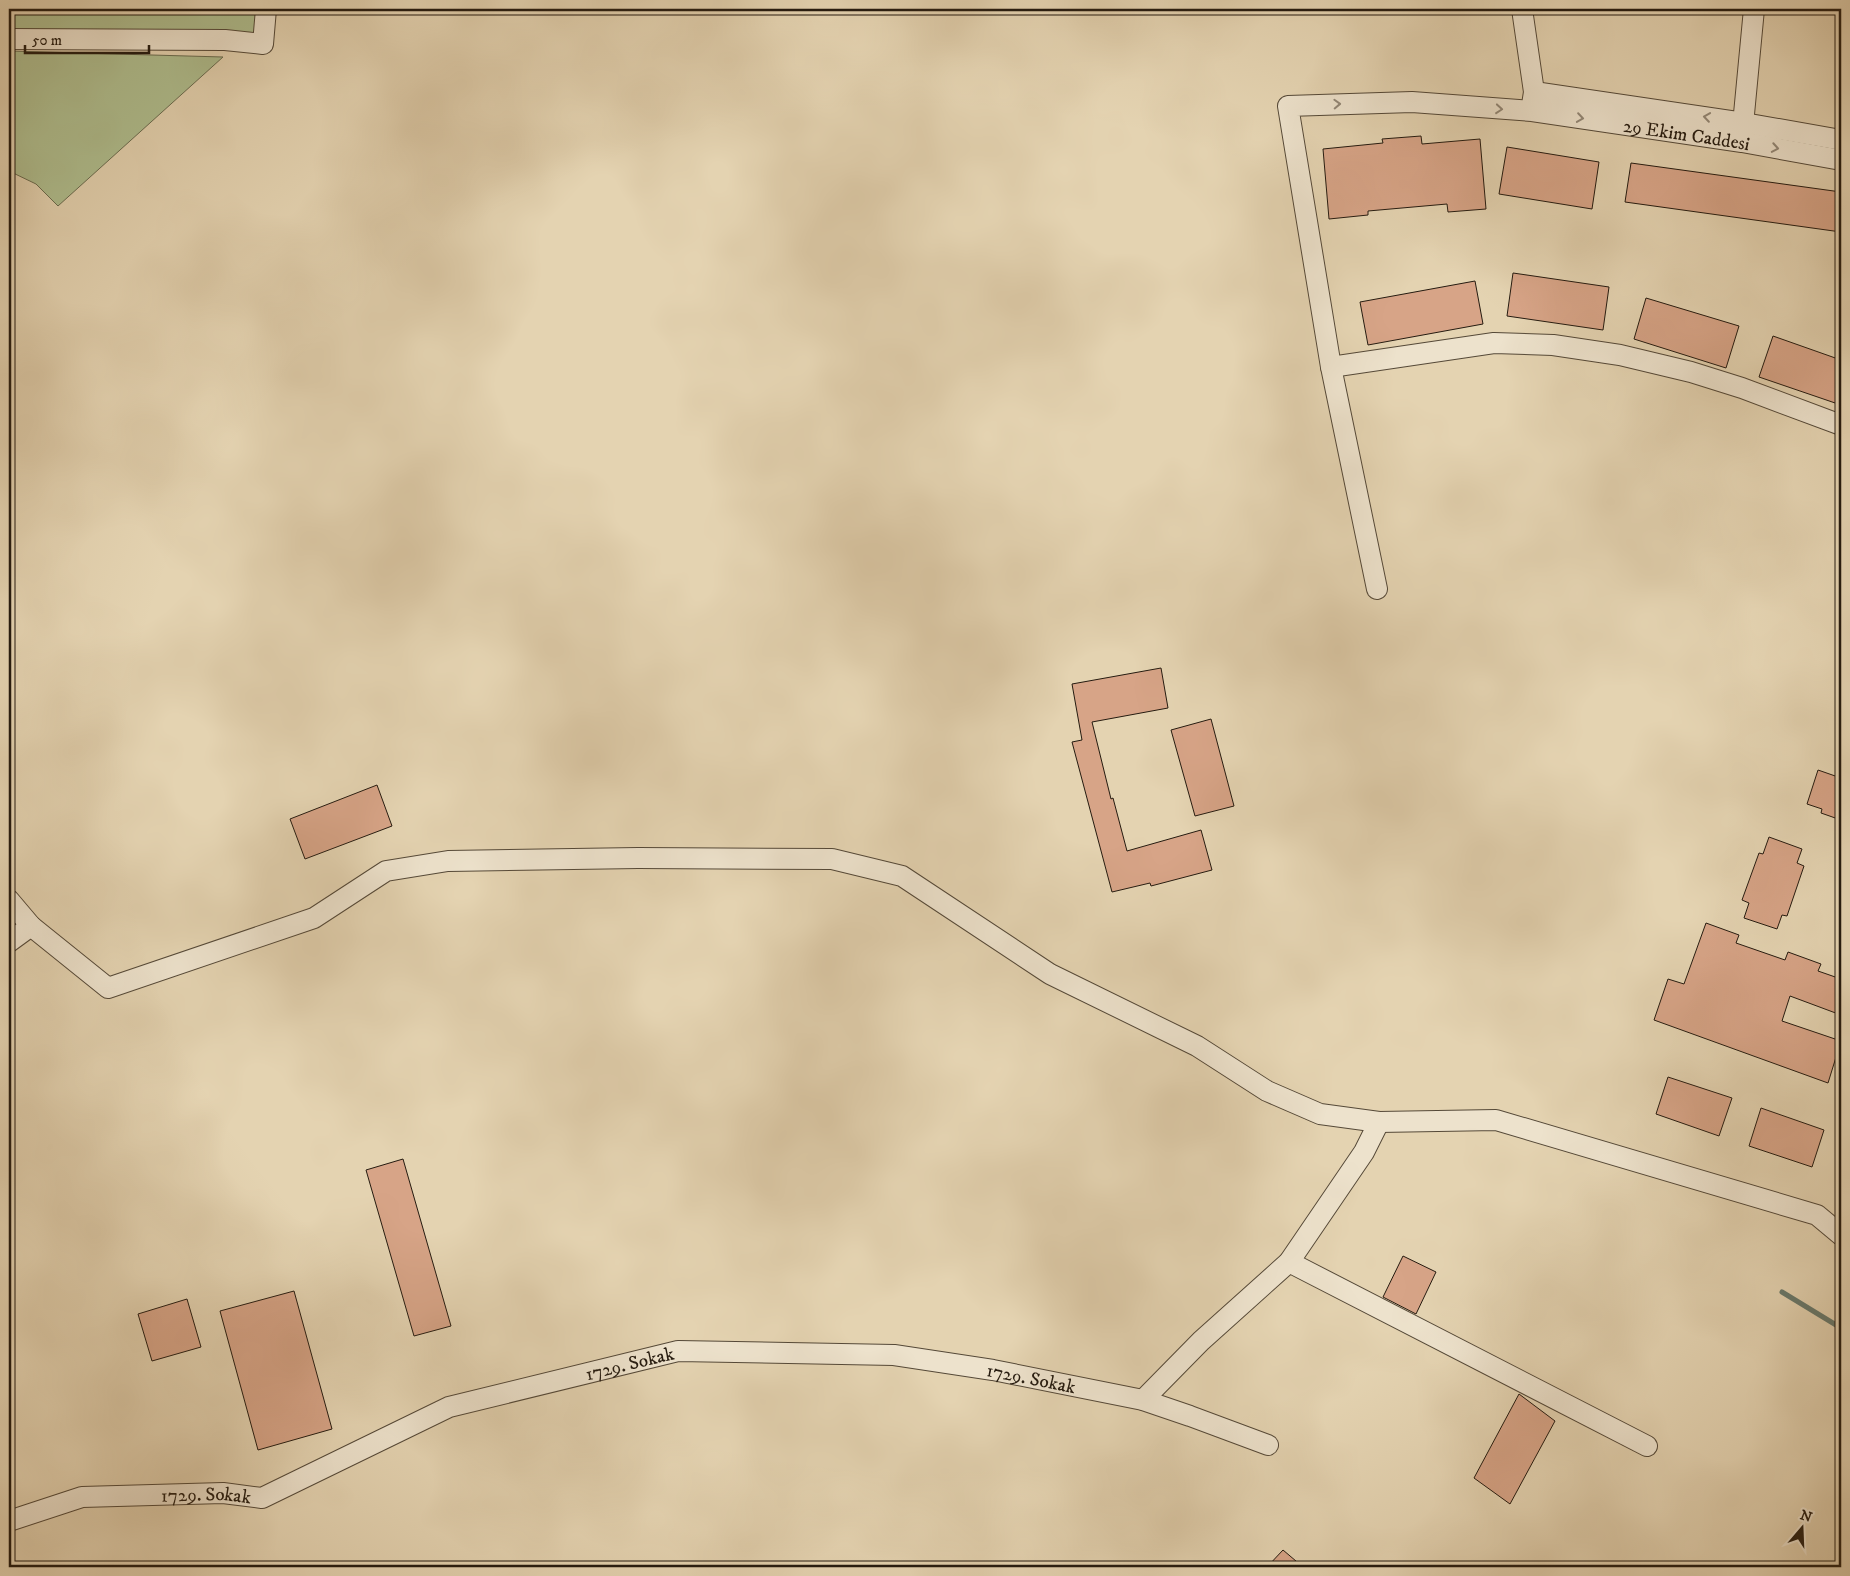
<svg xmlns="http://www.w3.org/2000/svg" width="1850" height="1576" font-family="'IM FELL DW Pica',serif">
<style>
.green{fill:#afbe8f;stroke:#6a6c50}
.lines{fill:none;stroke-linecap:round;stroke-linejoin:round}
.stream{stroke:#68796c;stroke-width:5}
.building{fill:#d7a487;stroke:#251b10}
.minor-casing{stroke:#554938;stroke-width:22}
.minor{stroke:#ede2cc;stroke-width:20}
.oneway{stroke:#938877}
.labels{text-anchor:middle;stroke-width:4;stroke-linejoin:round;paint-order:stroke}
.street-label{font-size:19px;fill:#251b10;stroke:#ede2cc}
</style>
<rect width="100%" height="100%" fill="#e4d3b1"/>
<filter id="stains"><feTurbulence type="fractalNoise" baseFrequency=".004" numOctaves="4"/><feColorMatrix values="0 0 0 0 .2 0 0 0 0 .09 0 0 0 0 .02 0 0 0 .5 -.17"/></filter>
<radialGradient id="worn" r=".72"><stop offset=".6" stop-color="#630" stop-opacity="0"/><stop offset="1" stop-color="#630" stop-opacity=".3"/></radialGradient>
<!-- green -->
<path class="green" d="M 9,9 L 259,9 L 256,35 L 9,30 Z
M 9,51 L 223,57 L 58,206 L 36,184 L 9,171 Z"/>
<g class="lines">
<!-- stream -->
<path class="stream" d="M 1782,1292 L 1841,1328"/>
</g>
<!-- building -->
<path class="building" d="M 1421,136 L 1422,144 L 1480,139 L 1486,209 L 1448,212 L 1447,204 L 1368,211 L 1368,215 L 1329,219 L 1323,149 L 1383,143 L 1382,139 Z
M 1507,147 L 1599,162 L 1592,209 L 1499,194 Z
M 1631,163 L 1841,192 L 1841,232 L 1625,202 Z
M 1513,273 L 1609,287 L 1603,330 L 1507,316 Z
M 1475,281 L 1483,324 L 1368,345 L 1360,302 Z
M 1646,298 L 1739,326 L 1726,368 L 1634,339 Z
M 1773,336 L 1841,360 L 1841,405 L 1759,377 Z
M 1161,668 L 1168,708 L 1092,722 L 1111,799 L 1113,798 L 1127,851 L 1201,830 L 1212,870 L 1151,886 L 1150,883 L 1112,892 L 1072,742 L 1082,740 L 1072,684 Z
M 1211,719 L 1234,806 L 1195,816 L 1171,730 Z
M 1818,770 L 1841,778 L 1841,820 L 1821,813 L 1822,809 L 1807,804 Z
M 377,785 L 392,826 L 305,859 L 290,819 Z
M 1769,837 L 1802,849 L 1797,863 L 1804,866 L 1787,916 L 1782,915 L 1777,929 L 1744,918 L 1749,903 L 1742,900 L 1759,853 L 1763,854 Z
M 1706,923 L 1739,935 L 1736,943 L 1785,960 L 1788,952 L 1821,964 L 1818,971 L 1841,979 L 1841,1015 L 1790,996 L 1782,1021 L 1841,1041 L 1828,1083 L 1654,1020 L 1668,979 L 1684,984 Z
M 1668,1077 L 1732,1098 L 1719,1136 L 1656,1114 Z
M 1761,1108 L 1824,1130 L 1812,1167 L 1749,1146 Z
M 403,1159 L 451,1326 L 414,1336 L 366,1170 Z
M 1403,1256 L 1436,1272 L 1416,1314 L 1383,1297 Z
M 294,1291 L 332,1429 L 258,1450 L 220,1311 Z
M 187,1299 L 201,1347 L 152,1361 L 138,1314 Z
M 1519,1394 L 1555,1421 L 1510,1504 L 1474,1478 Z
M 1283,1550 L 1303,1567 L 1267,1567 Z"/>
<g class="lines">
<!-- minor casing -->
<g class="minor-casing">
<g id="minor">
<path d="M 1522,9 L 1534,92 L 1532,105"/>
<path d="M 9,39 L 225,40 L 263,44 L 266,9"/>
<path d="M 1534,92 L 1744,123 L 1841,140"/>
<path d="M 1742,135 L 1754,9"/>
<path d="M 1331,367 L 1494,343 L 1553,345 L 1620,355 L 1691,372 L 1742,388 L 1841,425"/>
<path id="s1" d="M 1377,589 L 1331,367 L 1288,106 L 1412,102 L 1532,111 L 1742,142 L 1841,160"/>
<path d="M 9,900 L 31,926 L 108,988 L 314,918 L 386,871 L 448,861 L 638,858 L 832,859 L 902,876 L 1050,974 L 1197,1046 L 1267,1091 L 1320,1114 L 1379,1122 L 1496,1120 L 1817,1215 L 1841,1235"/>
<path d="M 9,942 L 31,926"/>
<path d="M 1289,1262 L 1647,1446"/>
<path d="M 1143,1400 L 1201,1341 L 1289,1262 L 1364,1152 L 1379,1122"/>
<path id="s2" d="M 9,1521 L 82,1497 L 223,1493 L 262,1498 L 449,1407 L 678,1351 L 894,1355 L 993,1370 L 1143,1400 L 1190,1416 L 1268,1445"/>
</g>
</g>
<!-- minor -->
<use href="#minor" class="minor"/>
</g>
<!-- one-way arrows -->
<defs><path id="oneway-chevron" d="M-2-3.5L2.5 0L-2 3.5" fill="none" stroke-width="1.6" stroke-linecap="round" stroke-linejoin="round" transform="scale(1.25)"/></defs>
<g class="oneway">
<use href="#oneway-chevron" transform="translate(1337 104) rotate(-2)"/>
<use href="#oneway-chevron" transform="translate(1499 109) rotate(5)"/>
<use href="#oneway-chevron" transform="translate(1707 117) rotate(-172)"/>
<use href="#oneway-chevron" transform="translate(1580 118) rotate(8)"/>
<use href="#oneway-chevron" transform="translate(1775 148) rotate(10)"/>
</g>
<g class="labels">
<!-- street labels -->
<g class="street-label">
<text dy="7" stroke="none"><textPath href="#s1" startOffset="892">29 Ekim Caddesi</textPath></text>
<text dy="7" stroke="none"><textPath href="#s2" startOffset="651">1729. Sokak</textPath></text>
<text dy="7" stroke="none"><textPath href="#s2" startOffset="1056">1729. Sokak</textPath></text>
<text dy="7" stroke="none"><textPath href="#s2" startOffset="201">1729. Sokak</textPath></text>
</g>
</g>
<!-- margin -->
<rect width="1850" height="1576" fill="none" stroke="#e4d3b1" stroke-width="30"/>
<rect x="10" y="10" width="1830" height="1556" fill="none" stroke="#251b10" stroke-width="2.5"/>
<rect x="15" y="15" width="1820" height="1546" fill="none" stroke="#251b10"/>
<!-- north arrow -->
<g transform="translate(1802 1528) rotate(19)" stroke="#ede2cc" stroke-width="4" paint-order="stroke">
<path d="M0-4L9 19L0 12L-9 19Z" fill="#251b10"/>
<text y="-8" font-size="14" font-weight="bold" text-anchor="middle" fill="#251b10">N</text>
</g>
<!-- scale -->
<path d="M25 45v8h124v-8" fill="none" stroke="#251b10" stroke-width="2.5"/>
<text x="32" y="45" font-size="15" fill="#251b10" stroke="#ede2cc" stroke-width="4" paint-order="stroke">50 m</text>
<rect width="100%" height="100%" filter="url(#stains)"/>
<rect width="100%" height="100%" fill="url(#worn)"/>
</svg>
